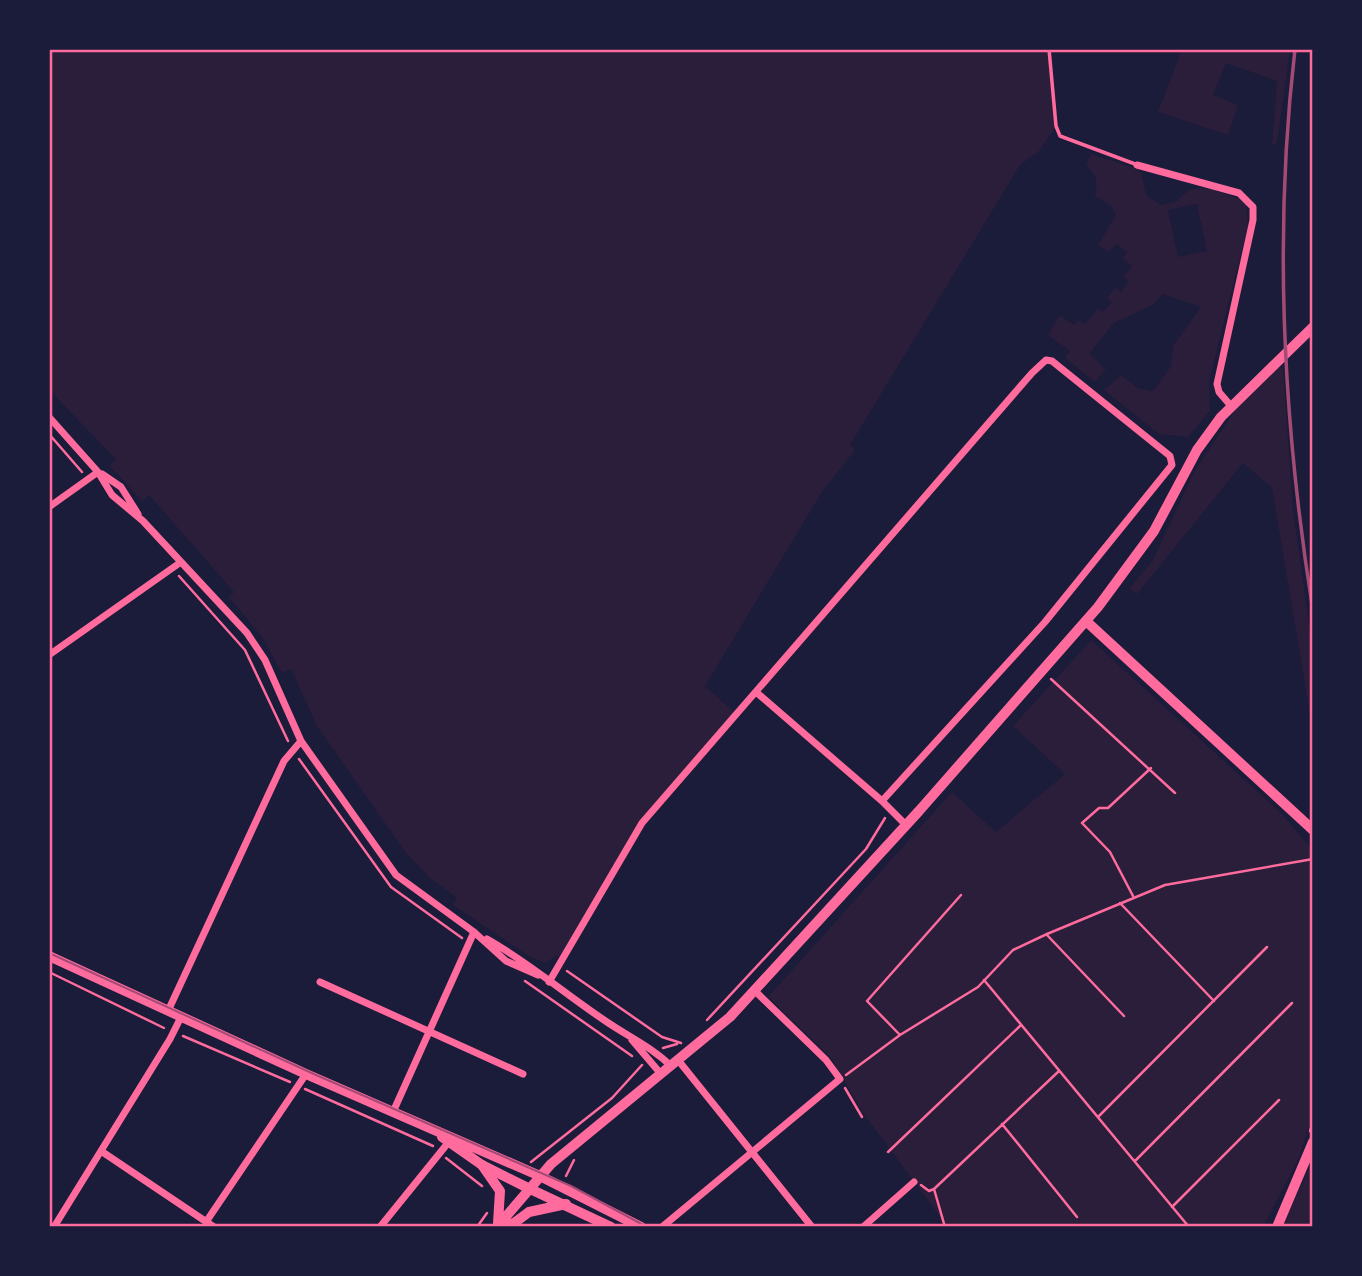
<svg xmlns="http://www.w3.org/2000/svg" width="1362" height="1276" font-family="Roboto,sans-serif">
<style>
.green{fill:#2a1e3b;fill-rule:evenodd}
.lines{fill:none;stroke-linecap:round;stroke-linejoin:round}
.path{stroke:#ff6b9d;stroke-width:2.5}
.service{stroke:#ff6b9d;stroke-width:3.5}
.minor{stroke:#ff6b9d;stroke-width:7}
.tertiary{stroke:#ff6b9d;stroke-width:10}
.secondary{stroke:#ff6b9d;stroke-width:10}
.tram{stroke:#a44b75;stroke-width:2}
.rail{stroke:#a44b75;stroke-width:3.5}
.neatline{fill:none;stroke:#ff6b9d;stroke-width:2.5}
</style>
<rect width="100%" height="100%" fill="#1b1b3a"/>
<!-- green -->
<path class="green" d="M 49,49 L 1049,49 L 1055,128 L 1039,151 L 1020,165 L 850,445 L 855,450 L 822,492 L 705,686 L 736,714 L 632,835 L 559,957 L 556,956 L 545,963 L 532,958 L 453,905 L 457,898 L 429,877 L 406,853 L 317,726 L 291,669 L 282,673 L 262,637 L 229,597 L 234,592 L 149,495 L 142,501 L 110,466 L 116,459 L 49,390 Z
M 1182,49 L 1290,49 L 1277,143 L 1272,145 L 1277,81 L 1226,63 L 1213,95 L 1238,105 L 1228,135 L 1158,112 Z
M 1091,154 L 1137,169 L 1141,172 L 1146,195 L 1161,205 L 1176,202 C 1195,178 1214,190 1241,200 L 1246,205 L 1248,226 L 1209,381 L 1210,411 L 1188,437 L 1159,434 L 1104,390 L 1121,375 L 1137,388 L 1153,391 L 1171,366 L 1173,346 L 1201,307 L 1163,294 L 1154,304 L 1114,323 L 1089,354 L 1106,369 L 1095,382 L 1065,358 L 1070,351 L 1048,335 L 1060,315 L 1074,325 L 1079,320 L 1085,324 L 1098,308 L 1103,312 L 1112,302 L 1107,297 L 1115,288 L 1121,292 L 1129,281 L 1123,277 L 1132,266 L 1123,258 L 1127,252 L 1117,244 L 1108,252 L 1098,245 L 1116,215 L 1111,206 L 1095,196 C 1098,181 1097,176 1086,165 ZM 1197,204 L 1207,251 L 1178,257 L 1168,210 Z
M 1275,368 L 1283,368 L 1293,510 L 1313,652 L 1313,732 L 1272,488 L 1243,463 L 1137,594 L 1129,589 L 1153,560 L 1194,472 L 1237,407 Z
M 1091,640 L 1279,811 L 1313,850 L 1313,1114 L 1298,1160 L 1263,1227 L 943,1227 L 939,1215 L 863,1113 L 831,1058 L 768,997 L 952,792 L 996,832 L 1065,774 L 1013,726 Z
M 1313,1160 L 1313,1224 L 1282,1227 Z"/>
<g class="lines">
<!-- path -->
<path class="path" d="M 49,434 L 82,472
M 179,576 L 245,650 L 288,741
M 1051,679 L 1175,793
M 299,759 L 391,887 L 462,938
M 1133,896 L 1110,852 L 1082,823 L 1099,808 L 1108,808 L 1151,768
M 1120,903 L 1214,1001
M 1047,935 L 1124,1016
M 567,971 L 662,1037 L 681,1043
M 49,972 L 164,1028
M 984,980 L 1189,1227
M 525,981 L 632,1056
M 707,1020 L 866,849 L 885,818
M 900,1035 L 867,1001 L 961,895
M 183,1036 L 290,1082
M 663,1048 L 677,1044
M 846,1075 L 900,1035 L 978,987 L 1013,950 L 1047,934 L 1165,885 L 1313,859
M 845,1088 L 862,1117
M 305,1089 L 433,1146
M 1098,1117 L 1267,947
M 1002,1124 L 1077,1217
M 1310,1131 L 1313,1121
M 888,1152 L 1021,1025
M 446,1158 L 482,1186
M 1135,1161 L 1292,1003
M 531,1162 L 612,1098 L 642,1065
M 566,1176 L 574,1160
M 921,1185 L 929,1191 L 934,1189 L 945,1227
M 934,1189 L 1059,1071
M 1172,1207 L 1279,1100
M 477,1227 L 487,1213"/>
<!-- service -->
<path class="service" d="M 1049,49 L 1056,126 L 1060,136 L 1135,164"/>
<!-- minor -->
<path class="minor" d="M 1137,165 L 1239,193 L 1253,207 L 1253,220 L 1217,384 L 1219,392 L 1231,406
M 49,417 L 98,472 L 112,495 L 143,521 L 247,633 L 265,660 L 301,741 L 396,875 L 474,932 L 506,961 L 538,975
M 102,474 L 121,487 L 138,514
M 49,507 L 98,472
M 49,655 L 181,562
M 756,692 L 882,801 L 906,825
M 487,939 C 528,962 565,994 604,1020 C 627,1036 652,1047 671,1066
M 320,982 L 523,1074
M 549,982 L 642,823 L 1032,373 L 1046,360 L 1052,361 L 1170,456 L 1172,465 L 1045,622 L 882,801
M 168,1011 L 284,761 L 301,741
M 632,1040 L 661,1074
M 678,1060 L 812,1227
M 393,1112 L 474,932
M 101,1151 L 214,1227
M 206,1222 L 306,1074
M 54,1227 L 170,1039 L 181,1017
M 380,1227 L 452,1138
M 662,1227 L 840,1079 L 826,1060 L 755,991
M 863,1227 L 914,1182"/>
<!-- tertiary -->
<path class="tertiary" d="M 1086,621 L 1313,830
M 49,956 L 306,1074 L 540,1176
M 442,1137 L 482,1165 L 528,1188
M 1277,1227 L 1313,1142"/>
<!-- secondary -->
<path class="secondary" d="M 482,1165 L 500,1191 L 498,1223
M 540,1176 L 641,1227
M 528,1188 L 611,1227
M 497,1227 L 551,1164 L 730,1017 L 919,811 L 1098,607 L 1154,531 L 1197,450 L 1221,417 L 1313,327
M 498,1227 L 514,1223 L 529,1212 L 566,1204"/>
<!-- tram -->
<path class="tram" d="M 49,953 L 316,1075 L 571,1186 L 647,1227"/>
<!-- rail -->
<path class="rail" d="M 1295,49 C 1273,237 1283,424 1313,611"/>
</g>
<!-- border -->
<rect width="1362" height="1276" fill="none" stroke="#1b1b3a" stroke-width="102"/>
<rect x="51" y="51" width="1260" height="1174" class="neatline"/>
</svg>
